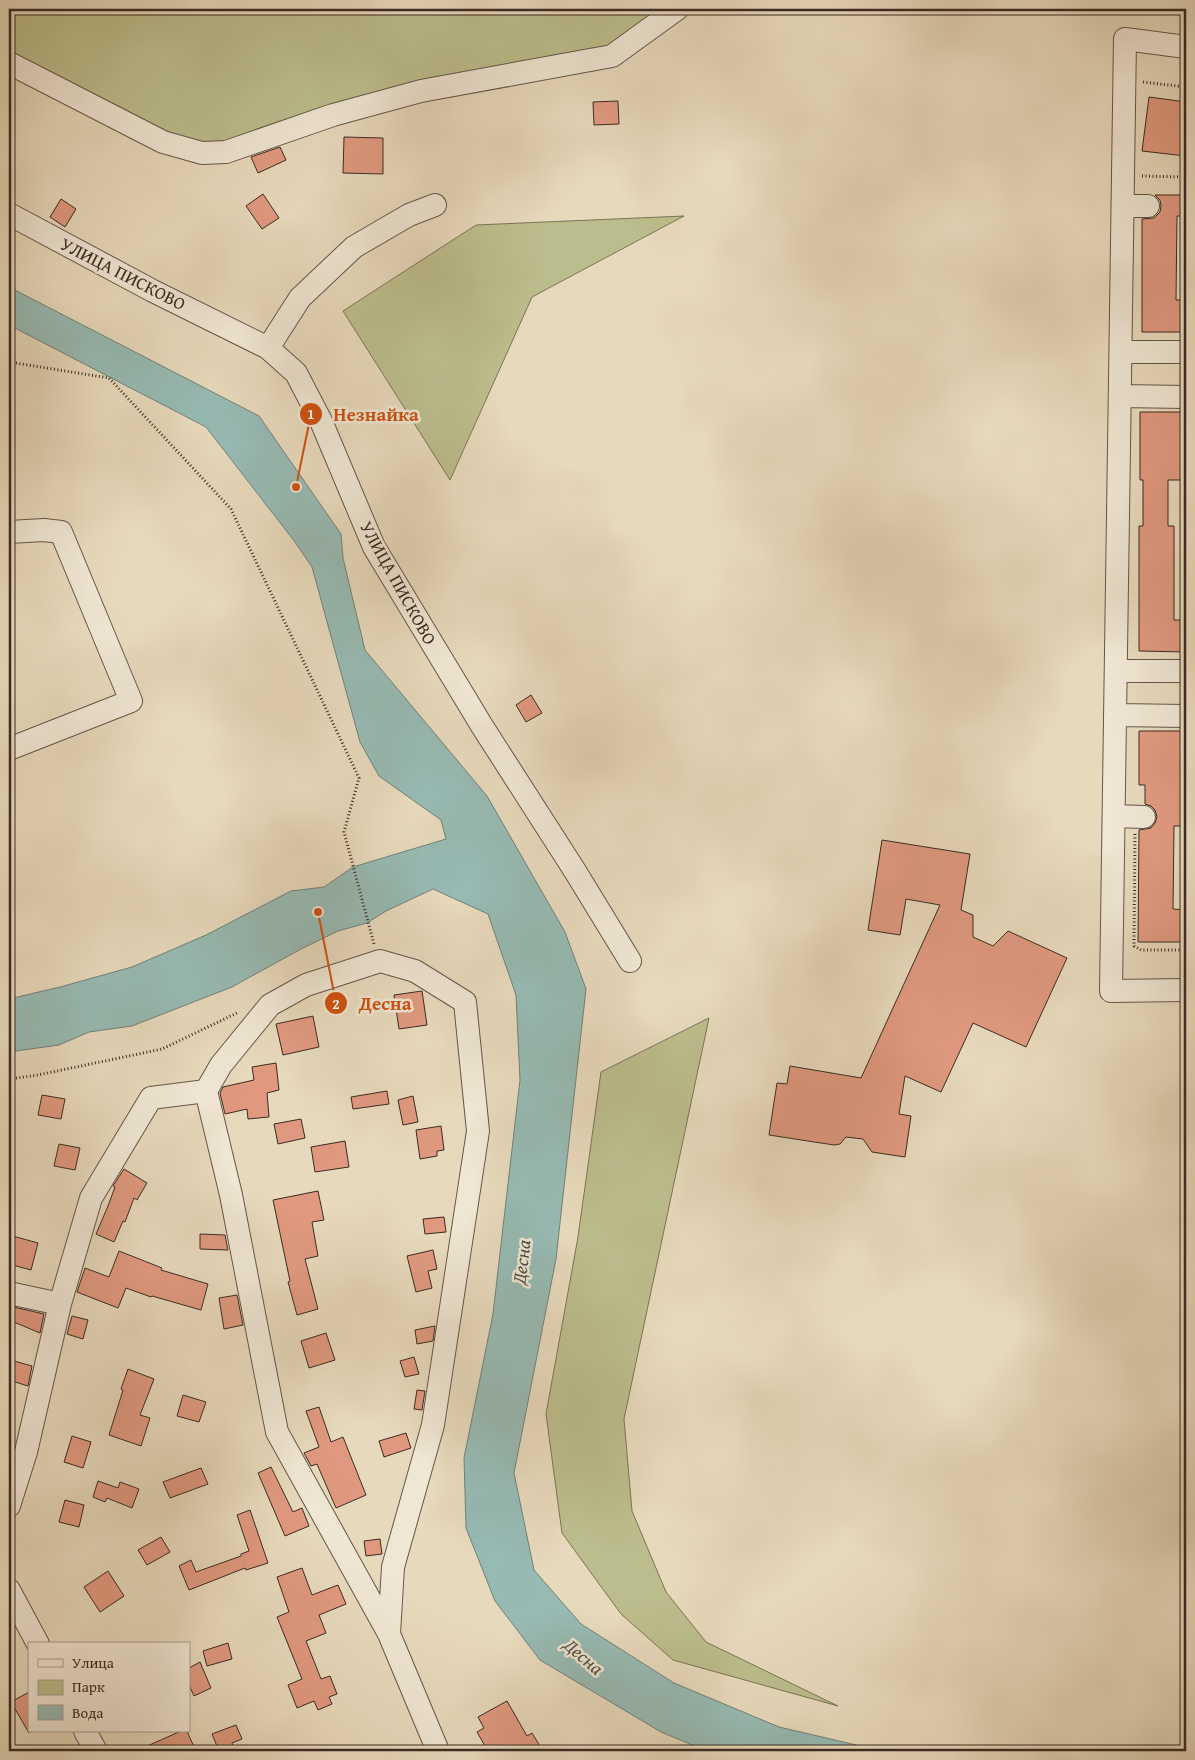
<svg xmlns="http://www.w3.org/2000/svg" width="1195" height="1760" font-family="'Gentium Book Plus',serif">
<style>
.green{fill:#bcbd8c;stroke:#7b7458}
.water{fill:#97bab3;stroke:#728179}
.building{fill:#e0997f;stroke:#3a2b23}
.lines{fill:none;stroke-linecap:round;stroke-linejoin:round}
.minor-casing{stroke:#655649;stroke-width:24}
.path{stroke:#3a2b23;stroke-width:3;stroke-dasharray:1 2.5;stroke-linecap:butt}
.minor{stroke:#efe6d3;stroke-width:22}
.labels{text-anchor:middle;stroke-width:5;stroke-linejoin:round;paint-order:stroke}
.street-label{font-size:18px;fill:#3a2b23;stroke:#efe6d3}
.water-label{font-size:19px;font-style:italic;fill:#514f47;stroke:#efe6d3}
.leader{fill:none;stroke:#ce520f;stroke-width:2}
.callout-dot{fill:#ce520f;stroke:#efe6d3;stroke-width:2}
.mark-label{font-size:15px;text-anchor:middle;font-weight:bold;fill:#fff}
.callout-label{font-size:19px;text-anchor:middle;font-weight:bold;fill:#ce520f;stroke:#efe6d3;stroke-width:5;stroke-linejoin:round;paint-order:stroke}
</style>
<rect width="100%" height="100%" fill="#e7d9bc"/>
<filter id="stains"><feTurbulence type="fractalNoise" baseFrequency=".004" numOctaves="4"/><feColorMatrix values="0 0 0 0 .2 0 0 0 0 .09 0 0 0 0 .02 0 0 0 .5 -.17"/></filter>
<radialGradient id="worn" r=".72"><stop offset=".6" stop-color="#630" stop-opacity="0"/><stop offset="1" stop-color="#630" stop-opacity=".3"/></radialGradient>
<!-- green -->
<path class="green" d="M 9,9 L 672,9 L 618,51 L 341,108 L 207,147 L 49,92 L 9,66 Z
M 684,216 L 532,297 L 450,480 L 343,311 L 476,225 Z
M 709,1018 L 624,1419 L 632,1511 L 666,1592 L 706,1642 L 838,1706 L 673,1660 L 621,1614 L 562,1533 L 546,1414 L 578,1237 L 601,1072 Z"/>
<!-- water -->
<path class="water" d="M 9,287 L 259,416 L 341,534 L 343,558 L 365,650 L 487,796 L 565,932 L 586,989 L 556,1259 L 514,1473 L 534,1570 L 581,1624 L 674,1683 L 779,1727 L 882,1751 L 707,1751 L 661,1732 L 540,1660 L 495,1601 L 466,1528 L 464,1458 L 493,1314 L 520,1080 L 516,995 L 488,914 L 433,889 L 386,911 L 367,923 L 338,931 L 301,949 L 232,987 L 132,1026 L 89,1032 L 59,1045 L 9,1052 L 9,999 L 60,987 L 132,967 L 206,935 L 291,891 L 324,887 L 353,867 L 446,839 L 441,820 L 379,776 L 360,742 L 312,567 L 295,542 L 206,427 L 9,325 Z"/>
<!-- building -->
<path class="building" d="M 1149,97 L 1186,102 L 1186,156 L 1142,151 Z
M 618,101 L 619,124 L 594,125 L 593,102 Z
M 344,137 L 383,138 L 383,174 L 343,173 Z
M 280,147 L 286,160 L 258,173 L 251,157 Z
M 263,194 L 279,218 L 262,229 L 246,206 Z
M 1155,195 L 1186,195 L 1186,216 L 1177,216 L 1176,300 L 1186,300 L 1186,332 L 1142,332 L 1142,219 L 1154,218 L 1160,212 L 1161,206 L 1160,200 Z
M 61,199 L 76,209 L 65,227 L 50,217 Z
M 1140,412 L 1186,412 L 1186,480 L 1168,480 L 1168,526 L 1174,526 L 1174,620 L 1186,620 L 1186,652 L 1139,651 L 1139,526 L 1143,526 L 1143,480 L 1140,480 Z
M 531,695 L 542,713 L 526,722 L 516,705 Z
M 1139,731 L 1186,731 L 1186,826 L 1174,826 L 1173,909 L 1186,910 L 1186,942 L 1138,942 L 1139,830 L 1151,828 L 1155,823 L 1157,817 L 1155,810 L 1151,806 L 1145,804 L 1145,785 L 1139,785 Z
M 882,840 L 970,854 L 961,910 L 973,915 L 973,937 L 993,946 L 1008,931 L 1067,958 L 1026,1047 L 973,1023 L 941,1092 L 905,1076 L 899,1114 L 911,1116 L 905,1157 L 872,1152 L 863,1139 L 846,1137 L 840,1144 L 834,1145 L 769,1135 L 777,1083 L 787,1084 L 790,1066 L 861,1078 L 940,905 L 906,899 L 900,935 L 868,930 Z
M 422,991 L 427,1025 L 399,1029 L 394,995 Z
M 313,1016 L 319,1047 L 283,1055 L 276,1024 Z
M 276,1063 L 279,1090 L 267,1093 L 269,1117 L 248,1119 L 247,1109 L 225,1114 L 220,1093 L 223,1087 L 254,1080 L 252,1067 Z
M 387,1091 L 389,1104 L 353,1109 L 351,1097 Z
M 42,1095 L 65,1099 L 61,1119 L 38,1115 Z
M 413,1096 L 418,1122 L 403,1125 L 398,1100 Z
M 301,1119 L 305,1138 L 278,1144 L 274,1124 Z
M 441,1126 L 444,1150 L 437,1151 L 437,1156 L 420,1159 L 416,1130 Z
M 345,1141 L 349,1167 L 315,1172 L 311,1147 Z
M 59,1144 L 80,1148 L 75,1170 L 54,1166 Z
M 124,1169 L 147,1183 L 137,1200 L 134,1198 L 125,1222 L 123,1221 L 114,1242 L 96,1234 L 108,1206 L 115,1187 L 113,1186 Z
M 318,1191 L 324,1220 L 312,1222 L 318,1256 L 305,1259 L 318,1309 L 297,1315 L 288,1282 L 290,1281 L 273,1200 Z
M 444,1217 L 446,1232 L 425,1234 L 423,1219 Z
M 200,1234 L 225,1235 L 228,1250 L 200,1249 Z
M 9,1235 L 38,1243 L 31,1270 L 9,1264 Z
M 433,1250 L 437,1269 L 428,1271 L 432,1288 L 416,1292 L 407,1256 Z
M 119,1251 L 162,1268 L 161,1270 L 208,1284 L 201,1310 L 152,1296 L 151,1297 L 126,1288 L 118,1308 L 77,1292 L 85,1268 L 109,1277 Z
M 237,1295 L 243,1325 L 224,1329 L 219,1298 Z
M 9,1306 L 44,1314 L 40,1333 L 9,1320 Z
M 72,1316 L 88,1320 L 83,1339 L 67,1334 Z
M 435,1326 L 433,1341 L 417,1344 L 415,1330 Z
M 326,1333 L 335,1360 L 309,1368 L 301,1341 Z
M 414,1357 L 419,1374 L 405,1377 L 400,1361 Z
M 14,1361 L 32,1366 L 28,1386 L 9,1380 Z
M 128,1369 L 154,1379 L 140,1415 L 150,1418 L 141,1446 L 109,1435 L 123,1390 L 121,1389 Z
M 417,1390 L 425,1391 L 422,1410 L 414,1409 Z
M 183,1395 L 206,1402 L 199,1422 L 177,1416 Z
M 319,1407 L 331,1442 L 343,1437 L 366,1495 L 336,1508 L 317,1464 L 311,1466 L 304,1453 L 319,1447 L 306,1411 Z
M 406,1433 L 411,1448 L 384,1457 L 379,1441 Z
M 72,1436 L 91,1442 L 83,1468 L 64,1462 Z
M 271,1467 L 293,1512 L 302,1508 L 309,1526 L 285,1536 L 258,1473 Z
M 201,1468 L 208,1484 L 170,1498 L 163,1482 Z
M 98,1481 L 118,1488 L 120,1482 L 139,1489 L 132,1508 L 107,1498 L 105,1502 L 93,1497 Z
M 65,1500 L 84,1505 L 79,1527 L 59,1522 Z
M 250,1510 L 268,1563 L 246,1570 L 245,1568 L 189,1590 L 179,1566 L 191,1560 L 196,1572 L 241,1556 L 241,1554 L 249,1551 L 237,1515 Z
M 161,1537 L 170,1552 L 147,1565 L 138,1550 Z
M 380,1539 L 382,1554 L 366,1556 L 364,1541 Z
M 302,1568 L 312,1595 L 338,1585 L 346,1604 L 319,1615 L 326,1633 L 306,1641 L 321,1679 L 330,1676 L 337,1694 L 329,1697 L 332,1704 L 318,1710 L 314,1701 L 297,1708 L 288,1685 L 302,1679 L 277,1617 L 289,1612 L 277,1577 Z
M 108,1571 L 124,1596 L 100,1612 L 84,1587 Z
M 228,1643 L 232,1659 L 207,1666 L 203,1651 Z
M 200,1662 L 211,1688 L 194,1696 L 189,1685 L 189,1668 Z
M 29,1692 L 29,1733 L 11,1702 Z
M 507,1701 L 527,1736 L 532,1733 L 543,1751 L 488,1751 L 477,1732 L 484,1728 L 478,1717 Z
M 236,1725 L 242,1739 L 232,1743 L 235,1751 L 219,1751 L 212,1734 Z
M 181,1731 L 187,1731 L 194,1747 L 185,1751 L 136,1751 Z"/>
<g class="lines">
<!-- minor casing -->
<g class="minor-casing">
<path id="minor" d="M 1186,47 L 1125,39 L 1111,991 L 1186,990
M 9,63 L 163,142 L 202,153 L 226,152 L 333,115 L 421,91 L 612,56 L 677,9
M 1123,206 L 1148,206
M 9,214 L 153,291 L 268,348 L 296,373 L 321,421 L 374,547 L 482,726 L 575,871 L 630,961
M 268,348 L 300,298 L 354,247 L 409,215 L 435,205
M 1121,352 L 1186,352
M 1120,396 L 1186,397
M 9,532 L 44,530 L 61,532 L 131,701 L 9,749
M 1116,671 L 1186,671
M 1116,715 L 1186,716
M 1114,816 L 1144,817
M 206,1091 L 221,1065 L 270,1005 L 306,985 L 380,961 L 415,971 L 465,1002 L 478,1131 L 433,1425 L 393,1567 L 389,1634
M 9,1293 L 60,1304
M 9,1506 L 26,1452 L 60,1304 L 91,1198 L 151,1098 L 206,1091 L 231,1195 L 277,1432 L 389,1634 L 438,1751
M 9,1590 L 38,1644
M 85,1731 L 96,1751"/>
</g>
<!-- path -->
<path class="path" d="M 1143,82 L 1186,87
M 1142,176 L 1186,177
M 9,362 L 109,378 L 231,509 L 359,778 L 344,832 L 374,944
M 1186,553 L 1186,603
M 1135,834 L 1134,946 L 1141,950 L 1186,950
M 9,1079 L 38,1075 L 162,1049 L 239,1012"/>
<!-- minor -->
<use href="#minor" class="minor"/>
</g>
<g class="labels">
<!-- street labels -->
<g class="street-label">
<text transform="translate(123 274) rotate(27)" y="6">УЛИЦА ПИСКОВО</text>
<text transform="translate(398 583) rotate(61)" y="6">УЛИЦА ПИСКОВО</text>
</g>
<!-- water labels -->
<g class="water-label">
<text transform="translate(521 1262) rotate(-83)" y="7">Десна</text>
<text transform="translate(584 1656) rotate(41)" y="7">Десна</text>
</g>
</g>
<!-- callouts -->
<path class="leader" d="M296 487L311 414M318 912L336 1003"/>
<g class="callout-dot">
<circle cx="296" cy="487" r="5"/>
<circle cx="318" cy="912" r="5"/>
<circle cx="311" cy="414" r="12"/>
<circle cx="336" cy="1003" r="12"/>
</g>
<g class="mark-label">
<text x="311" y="419">1</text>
<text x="336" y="1009">2</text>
</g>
<g class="callout-label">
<text x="376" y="421">Незнайка</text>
<text x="385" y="1010">Десна</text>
</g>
<!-- margin -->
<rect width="1195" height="1760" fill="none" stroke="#e7d9bc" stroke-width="30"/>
<rect x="10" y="10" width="1175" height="1740" fill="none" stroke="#3a2b23" stroke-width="2.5"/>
<rect x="15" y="15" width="1165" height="1730" fill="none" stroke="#3a2b23"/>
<!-- legend -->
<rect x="28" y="1642" width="162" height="90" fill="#efe6d3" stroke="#a79b8d"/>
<rect x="38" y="1659" width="25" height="8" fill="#efe6d3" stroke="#a79b8d"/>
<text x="72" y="1668" font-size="15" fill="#3a2b23">Улица</text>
<rect x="38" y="1680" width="25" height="15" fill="#bcbd8c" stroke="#a79b8d"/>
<text x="72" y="1692" font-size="15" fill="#3a2b23">Парк</text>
<rect x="38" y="1705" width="25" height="15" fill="#97bab3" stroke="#a79b8d"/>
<text x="72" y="1718" font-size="15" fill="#3a2b23">Вода</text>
<rect width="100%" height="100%" filter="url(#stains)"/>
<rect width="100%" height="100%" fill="url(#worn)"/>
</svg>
